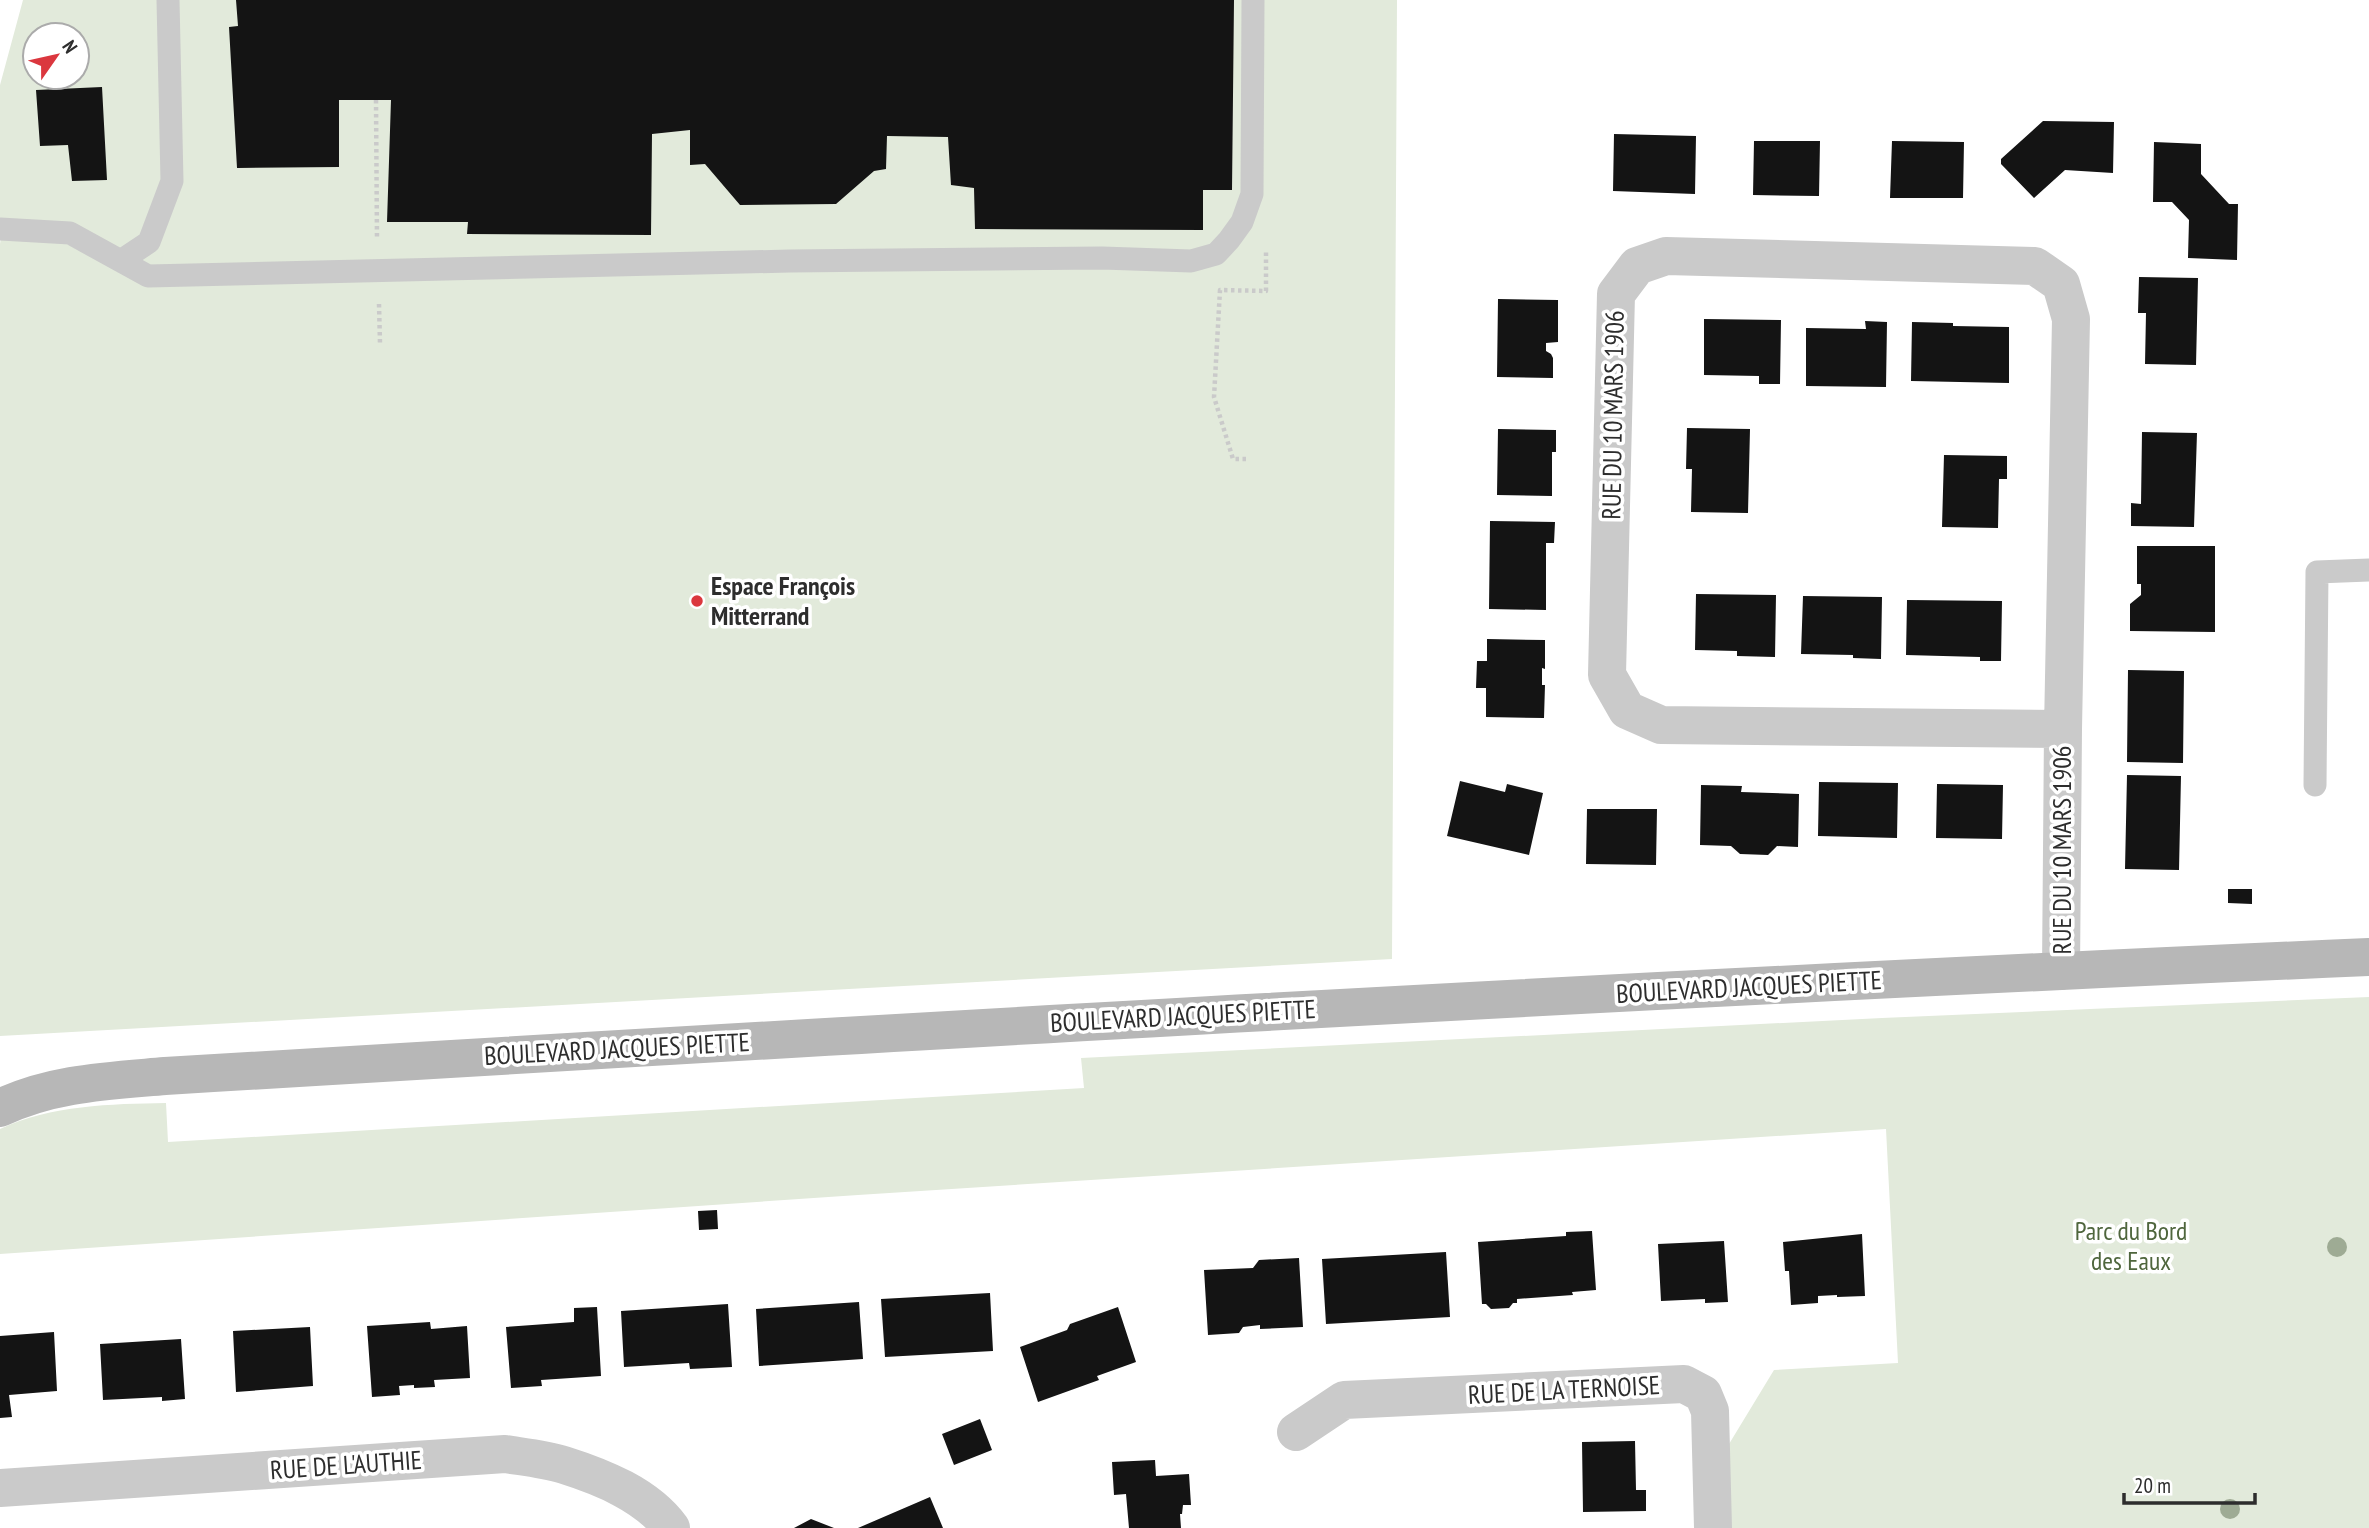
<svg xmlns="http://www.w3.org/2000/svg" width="2369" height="1528" font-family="'PT Sans Narrow',sans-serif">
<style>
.green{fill:#e2eadb;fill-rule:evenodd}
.building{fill:#141414}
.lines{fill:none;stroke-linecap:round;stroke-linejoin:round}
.path{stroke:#cacaca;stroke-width:4.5;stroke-dasharray:3.5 3.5;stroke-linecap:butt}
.lane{stroke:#cacaca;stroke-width:23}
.street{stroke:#cacaca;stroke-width:38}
.secondary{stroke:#b7b7b7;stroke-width:38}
.tree{fill:#9eab94}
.poi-dot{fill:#db373e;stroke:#fff;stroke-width:2.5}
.labels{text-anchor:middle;stroke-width:7;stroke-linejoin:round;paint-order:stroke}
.street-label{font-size:26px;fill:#2d2d2d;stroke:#fff}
.poi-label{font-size:26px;font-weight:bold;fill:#2d2d2d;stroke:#fff;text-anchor:start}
.park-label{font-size:26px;fill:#4f663d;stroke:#fff}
</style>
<rect width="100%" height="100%" fill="#fff"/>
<!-- green -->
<path class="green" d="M 23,0 L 1397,0 L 1392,959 L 0,1036 L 0,244 L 2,229 L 0,217 L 0,85 ZM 35,35 L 77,35 L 77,77 L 35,77 Z
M 2369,997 L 2369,1528 L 1713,1528 L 1712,1472 L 1774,1370 L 1898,1363 L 1886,1129 L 858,1195 L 0,1254 L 0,1129 C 51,1105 111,1104 166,1103 L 168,1142 L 1084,1088 L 1081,1058 L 1882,1018 Z"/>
<!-- building -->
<path class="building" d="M 236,0 L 1234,0 L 1232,190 L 1203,190 L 1203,230 L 975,229 L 974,188 L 951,185 L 948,137 L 887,136 L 886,169 L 874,171 L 836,204 L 740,205 L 705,164 L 690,165 L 690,130 L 652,134 L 651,235 L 467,234 L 468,222 L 387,222 L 391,100 L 339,100 L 339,167 L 237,168 L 229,27 L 238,26 Z
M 102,87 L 107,180 L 72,181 L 68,145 L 40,146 L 36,90 Z
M 2043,121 L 2114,122 L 2113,173 L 2065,170 L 2034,198 L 2001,164 L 2001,159 Z
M 1614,134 L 1696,136 L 1695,194 L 1613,191 Z
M 1754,141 L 1820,141 L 1819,196 L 1753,195 Z
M 1892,141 L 1964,142 L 1963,198 L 1890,198 Z
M 2154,142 L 2201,144 L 2201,174 L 2229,204 L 2238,204 L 2237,260 L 2188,258 L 2189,220 L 2172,202 L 2153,202 Z
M 2139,277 L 2198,278 L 2196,365 L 2145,364 L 2146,313 L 2138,313 Z
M 1498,299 L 1558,300 L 1558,342 L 1546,343 L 1546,351 L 1551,354 L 1553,358 L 1553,378 L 1497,377 Z
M 1704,319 L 1781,320 L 1780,384 L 1759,384 L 1759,376 L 1704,375 Z
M 1865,321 L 1887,322 L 1886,387 L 1806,386 L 1806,328 L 1866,329 Z
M 1912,322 L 1953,323 L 1953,326 L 2009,327 L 2009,383 L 1911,381 Z
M 1687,428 L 1750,429 L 1748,513 L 1691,512 L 1692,469 L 1686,469 Z
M 1498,429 L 1556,430 L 1556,452 L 1552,452 L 1552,496 L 1497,495 Z
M 2142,432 L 2197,433 L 2194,527 L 2131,526 L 2131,503 L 2141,504 Z
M 1944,455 L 2007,456 L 2007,479 L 1999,479 L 1998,528 L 1942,527 Z
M 1490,521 L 1555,522 L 1554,543 L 1546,543 L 1546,610 L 1489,609 Z
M 2137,546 L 2215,546 L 2215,632 L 2130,631 L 2130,604 L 2141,595 L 2141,584 L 2137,584 Z
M 1696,594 L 1776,595 L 1775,657 L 1737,656 L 1737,651 L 1695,650 Z
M 1803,596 L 1882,597 L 1881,659 L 1853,658 L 1853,655 L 1801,654 Z
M 1907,600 L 2002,601 L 2001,661 L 1980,661 L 1980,657 L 1906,655 Z
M 1487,639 L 1545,640 L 1545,669 L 1542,668 L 1542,685 L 1545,685 L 1544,718 L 1486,717 L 1486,688 L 1476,688 L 1477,661 L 1487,661 Z
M 2128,670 L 2184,671 L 2183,763 L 2127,762 Z
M 2127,775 L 2181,776 L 2179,870 L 2125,869 Z
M 1460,781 L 1505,792 L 1507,784 L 1543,793 L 1529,855 L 1447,836 Z
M 1819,782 L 1898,783 L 1897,838 L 1818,836 Z
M 1937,784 L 2003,785 L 2002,839 L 1936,838 Z
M 1701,785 L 1742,786 L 1741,792 L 1799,794 L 1798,847 L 1777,846 L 1768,855 L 1740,854 L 1731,846 L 1700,845 Z
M 1587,809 L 1657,809 L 1656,865 L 1586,864 Z
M 2228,889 L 2252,889 L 2252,904 L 2228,903 Z
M 717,1210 L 718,1229 L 699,1230 L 698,1211 Z
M 1592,1231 L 1596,1290 L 1572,1292 L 1573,1295 L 1517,1299 L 1517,1303 L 1513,1303 L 1509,1308 L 1491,1309 L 1486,1304 L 1482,1304 L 1478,1242 L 1566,1236 L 1566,1232 Z
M 1862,1234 L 1865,1296 L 1837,1297 L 1837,1295 L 1818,1296 L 1818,1303 L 1791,1305 L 1789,1271 L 1785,1271 L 1783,1242 Z
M 1724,1241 L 1728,1302 L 1705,1303 L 1705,1299 L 1661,1301 L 1658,1244 Z
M 1446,1252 L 1450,1317 L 1326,1324 L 1322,1259 Z
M 1299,1258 L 1303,1327 L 1260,1329 L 1260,1325 L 1243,1327 L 1239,1333 L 1208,1335 L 1204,1270 L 1253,1268 L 1259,1260 Z
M 990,1293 L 993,1351 L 885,1357 L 881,1299 Z
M 859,1302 L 863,1359 L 759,1366 L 756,1309 Z
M 728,1304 L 732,1367 L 690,1369 L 689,1363 L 624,1367 L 621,1311 Z
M 597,1307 L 601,1376 L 541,1380 L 542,1386 L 511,1388 L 506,1327 L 574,1322 L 574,1308 Z
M 1118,1307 L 1136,1362 L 1097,1376 L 1099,1380 L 1038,1402 L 1020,1347 L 1067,1330 L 1070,1324 Z
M 430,1322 L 431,1329 L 467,1326 L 470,1378 L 434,1380 L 435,1387 L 414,1388 L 414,1385 L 399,1386 L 400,1395 L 372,1397 L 367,1326 Z
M 310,1327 L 313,1386 L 236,1392 L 233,1331 Z
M 54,1332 L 57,1391 L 9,1395 L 12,1417 L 0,1418 L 0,1336 Z
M 181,1339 L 185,1399 L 162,1401 L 162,1397 L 103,1400 L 100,1344 Z
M 980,1419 L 992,1450 L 954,1465 L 942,1434 Z
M 1635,1441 L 1636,1490 L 1646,1490 L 1646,1511 L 1583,1512 L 1582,1442 Z
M 1155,1460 L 1156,1476 L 1189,1474 L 1191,1505 L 1183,1505 L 1182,1514 L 1180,1514 L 1181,1528 L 1129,1528 L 1126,1494 L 1114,1495 L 1112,1462 Z
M 930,1497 L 943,1528 L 858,1528 Z
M 811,1519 L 834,1528 L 794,1528 Z"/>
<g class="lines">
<!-- path -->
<path class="path" d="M 376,100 L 377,239
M 379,304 L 380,343
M 1246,459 L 1233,459 L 1214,397 L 1220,290 L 1266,291 L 1266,249"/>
<!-- lane -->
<path class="lane" d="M 0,229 L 70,233 L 148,276 L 790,261 L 1102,258 L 1191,261 L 1216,254 L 1229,240 L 1242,222 L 1252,194 L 1253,0
M 122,260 L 149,242 L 172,181 L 168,0
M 2315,785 L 2317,572 L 2369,570"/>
<!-- street -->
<path class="street" d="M 2061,971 L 2063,729 L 2071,319 L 2061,284 L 2035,266 L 1666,256 L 1637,266 L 1616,294 L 1607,675 L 1627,710 L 1661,725 L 2063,729
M 1296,1432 L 1344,1400 L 1684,1384 L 1703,1394 L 1710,1411 L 1713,1528
M 0,1488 L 505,1454 C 524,1457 545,1459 564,1465 C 602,1477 647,1495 671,1528"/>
<!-- secondary -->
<path class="secondary" d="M 0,1108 C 52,1083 108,1081 165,1076 C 899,1032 1634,989 2369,957"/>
</g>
<!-- trees -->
<g class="tree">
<circle cx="2337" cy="1247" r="10"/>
<circle cx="2230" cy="1509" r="10"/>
</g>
<!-- markers -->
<circle class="poi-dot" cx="697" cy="601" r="7"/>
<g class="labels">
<!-- street labels -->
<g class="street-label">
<text transform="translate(1613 415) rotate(-89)" y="9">RUE DU 10 MARS 1906</text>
<text transform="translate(2062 850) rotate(-90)" y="9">RUE DU 10 MARS 1906</text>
<text transform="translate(1749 987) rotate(-3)" y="9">BOULEVARD JACQUES PIETTE</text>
<text transform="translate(1183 1016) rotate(-3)" y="9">BOULEVARD JACQUES PIETTE</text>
<text transform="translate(617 1049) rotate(-3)" y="9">BOULEVARD JACQUES PIETTE</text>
<text transform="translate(1564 1390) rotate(-3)" y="9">RUE DE LA TERNOISE</text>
<text transform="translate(346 1465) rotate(-4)" y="9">RUE DE L'AUTHIE</text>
</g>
<!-- poi labels -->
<g class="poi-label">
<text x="711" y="595">Espace François<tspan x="711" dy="30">Mitterrand</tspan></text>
</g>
<!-- park labels -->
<g class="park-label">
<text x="2131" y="1240">Parc du Bord<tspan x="2131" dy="30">des Eaux</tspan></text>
</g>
</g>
<!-- north arrow -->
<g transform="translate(56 56) rotate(56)"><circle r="33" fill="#ffffff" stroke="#ababab" stroke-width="2"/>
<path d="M0-5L12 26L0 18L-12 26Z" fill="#db373e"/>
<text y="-10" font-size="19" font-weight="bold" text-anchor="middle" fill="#2d2d2d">N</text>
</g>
<!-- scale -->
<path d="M2124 1493v10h131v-10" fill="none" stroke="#2d2d2d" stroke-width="3.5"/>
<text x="2134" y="1493" font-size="21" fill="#2d2d2d" stroke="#ffffff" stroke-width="5" paint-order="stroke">20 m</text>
</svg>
